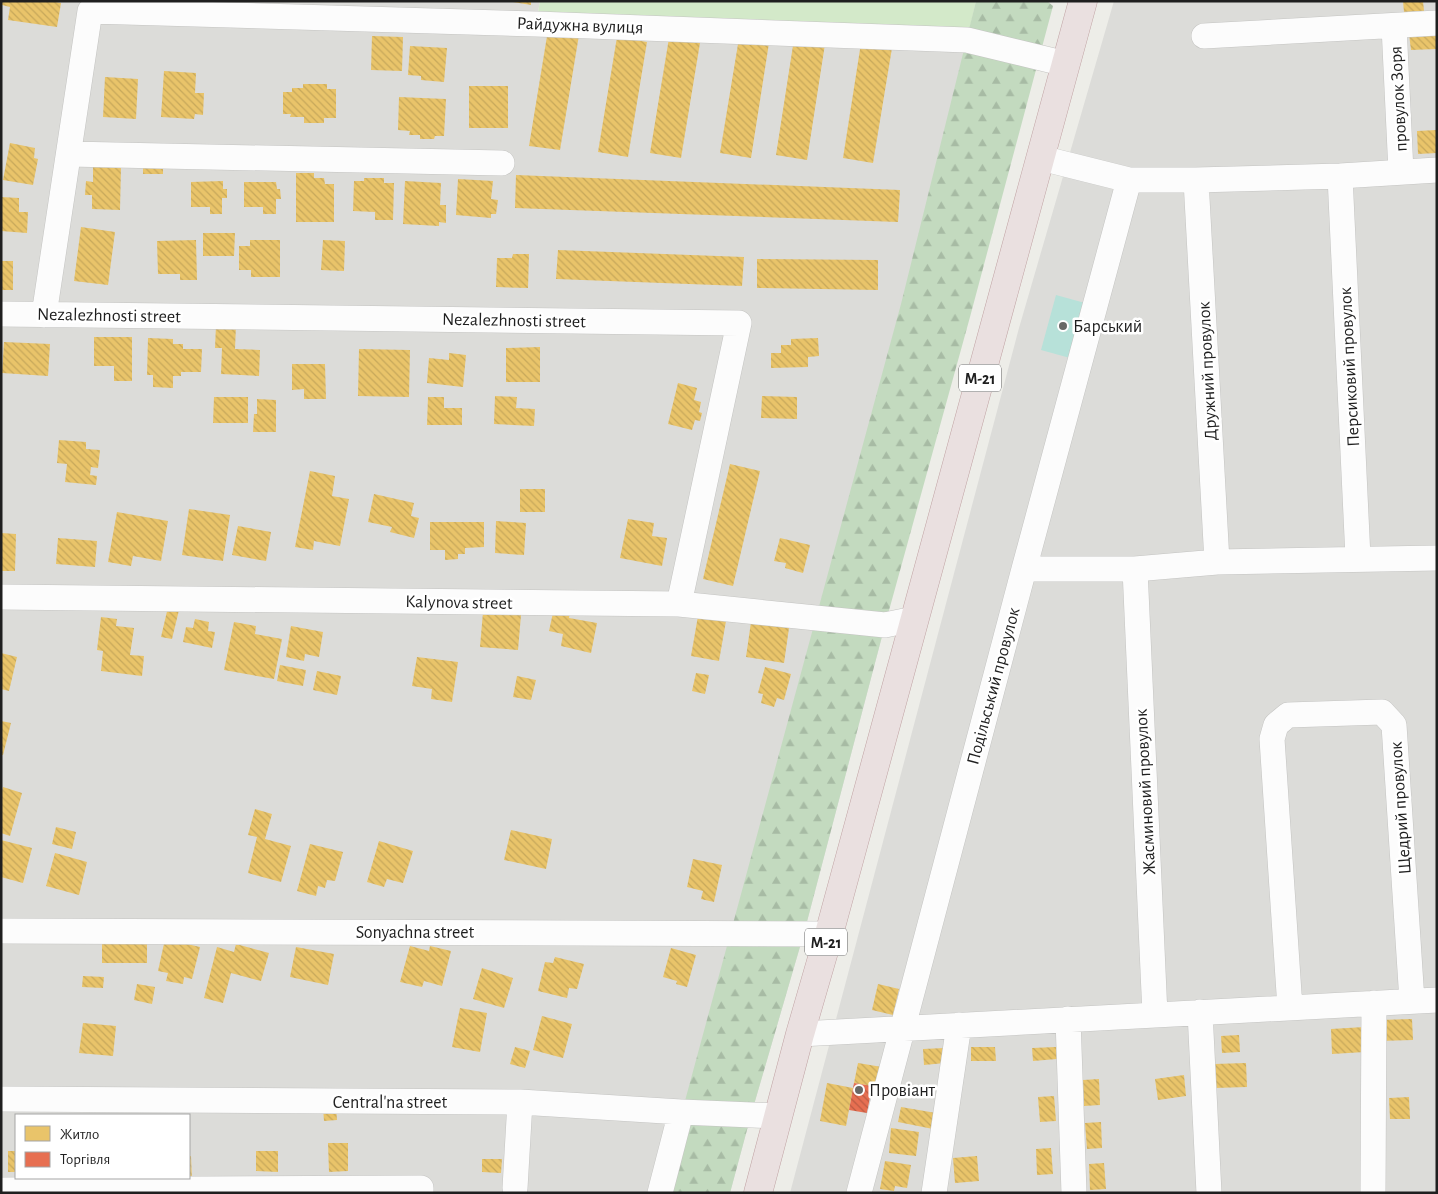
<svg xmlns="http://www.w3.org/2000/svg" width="1438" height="1194" font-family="'Alegreya Sans',sans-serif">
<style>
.residential{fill:#dcdcd9;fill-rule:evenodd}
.grass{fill:#d3e9c9}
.forest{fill:url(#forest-firs)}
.pitch{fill:#b7e1d9}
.homes{fill:url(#homes-back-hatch)}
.shops{fill:url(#shops-back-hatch)}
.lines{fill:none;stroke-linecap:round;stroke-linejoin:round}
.minor-casing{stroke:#c4c4c2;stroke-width:26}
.highway-casing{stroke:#c0a2a3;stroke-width:29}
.minor{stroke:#fcfcfc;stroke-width:25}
.highway{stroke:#eae0e0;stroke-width:28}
.poi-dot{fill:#676765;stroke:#fff;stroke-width:2}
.labels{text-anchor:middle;stroke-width:5;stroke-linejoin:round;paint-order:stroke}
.shield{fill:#fff;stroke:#626262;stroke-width:1}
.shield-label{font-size:16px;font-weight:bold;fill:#1f1f1f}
.street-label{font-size:18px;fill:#1f1f1f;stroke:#fff}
.poi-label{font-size:18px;fill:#1f1f1f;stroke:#fff;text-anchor:start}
</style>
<defs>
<pattern id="forest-firs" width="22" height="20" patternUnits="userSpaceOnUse" patternTransform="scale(1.25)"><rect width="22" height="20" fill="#c3dabf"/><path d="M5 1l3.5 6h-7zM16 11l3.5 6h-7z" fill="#a7bba4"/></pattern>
<pattern id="homes-back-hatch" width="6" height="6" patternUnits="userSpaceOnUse" patternTransform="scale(1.25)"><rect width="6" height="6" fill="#e9c46a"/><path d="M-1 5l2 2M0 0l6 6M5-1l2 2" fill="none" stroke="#c7a85b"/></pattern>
<pattern id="shops-back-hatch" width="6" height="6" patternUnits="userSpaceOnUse" patternTransform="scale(1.25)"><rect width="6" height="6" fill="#e76f51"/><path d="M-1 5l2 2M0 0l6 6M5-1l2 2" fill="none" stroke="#bb5b43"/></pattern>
</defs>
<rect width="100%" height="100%" fill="#edede8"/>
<!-- residential -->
<path class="residential" d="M 1,1 L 540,1 L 536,23 L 967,40 L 885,625 L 804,933 L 751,1115 L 730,1193 L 1,1193 ZM 16,1115 L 189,1115 L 189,1178 L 16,1178 Z
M 1114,1 L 1437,1 L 1437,1193 L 790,1193 L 1019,328 Z"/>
<!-- grass -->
<path class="grass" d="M 540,1 L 976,1 L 967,40 L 536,24 Z"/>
<!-- forest -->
<path class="forest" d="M 976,1 L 1047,1 L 1053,6 L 970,317 L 885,625 L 804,933 L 751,1115 L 730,1193 L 660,1193 L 901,304 Z"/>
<!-- pitch -->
<path class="pitch" d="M 1056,295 L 1085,303 L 1070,358 L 1041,350 Z"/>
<!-- homes -->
<path class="homes" d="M 2,1 L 51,1 L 61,3 L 57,27 L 8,20 L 10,7 L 2,5 Z
M 513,1 L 531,1 L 531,5 L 513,2 Z
M 1403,1 L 1423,1 L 1424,11 L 1404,12 Z
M 548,30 L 579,35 L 560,150 L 529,146 Z
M 1437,32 L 1437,49 L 1411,50 L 1409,34 Z
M 372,36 L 403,37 L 402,71 L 371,70 Z
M 617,37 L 647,42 L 628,157 L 598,152 Z
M 669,38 L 700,43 L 681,158 L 650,153 Z
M 739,38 L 769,43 L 751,158 L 720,153 Z
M 794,39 L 825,44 L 807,160 L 776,155 Z
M 861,43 L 892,48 L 873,163 L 843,158 Z
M 410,46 L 447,48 L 444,82 L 421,80 L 421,76 L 408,75 Z
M 164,71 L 196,73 L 195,93 L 204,93 L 203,115 L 195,114 L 194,119 L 161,117 Z
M 105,77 L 138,79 L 136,119 L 103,117 Z
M 303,84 L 327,84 L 327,89 L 336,89 L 336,118 L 324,118 L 324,123 L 304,123 L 304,117 L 290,117 L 291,114 L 283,114 L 283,92 L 292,92 L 292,88 L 303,88 Z
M 469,86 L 508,86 L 508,128 L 469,128 Z
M 399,97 L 446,99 L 444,136 L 435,136 L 434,139 L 420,139 L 420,135 L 409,135 L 410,131 L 398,130 Z
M 1437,130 L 1437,153 L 1418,154 L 1417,131 Z
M 10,143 L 35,148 L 34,158 L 38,159 L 33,185 L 3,180 Z
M 143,163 L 163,164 L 163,174 L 143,174 Z
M 93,166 L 121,167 L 120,210 L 92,209 L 92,195 L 85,195 L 86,181 L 93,182 Z
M 296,173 L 314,173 L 314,178 L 324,178 L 325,184 L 334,184 L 334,222 L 296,222 Z
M 516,175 L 900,190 L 898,222 L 515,208 Z
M 364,178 L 384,178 L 384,183 L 394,183 L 393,220 L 375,220 L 375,212 L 353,211 L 354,181 L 364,181 Z
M 458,179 L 493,181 L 491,199 L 498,200 L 496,214 L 491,214 L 491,218 L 456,215 Z
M 223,181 L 223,189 L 227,189 L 227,198 L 222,198 L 222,214 L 210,214 L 210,207 L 191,207 L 191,182 Z
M 405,181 L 441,183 L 440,205 L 446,205 L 446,223 L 439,222 L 439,226 L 403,224 Z
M 244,182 L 276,182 L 277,189 L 280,189 L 281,199 L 276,199 L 276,214 L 263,214 L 263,207 L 244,207 Z
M 1,197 L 19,198 L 19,212 L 28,212 L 27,233 L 1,231 Z
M 81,227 L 115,232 L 108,285 L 74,281 Z
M 203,233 L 235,233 L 234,256 L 203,256 Z
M 196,240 L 197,280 L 180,280 L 180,274 L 158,274 L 157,241 Z
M 250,240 L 280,240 L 280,277 L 251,277 L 251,270 L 239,270 L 239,246 L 250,246 Z
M 323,240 L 345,241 L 344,271 L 321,270 Z
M 558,250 L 744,257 L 742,286 L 556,279 Z
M 513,254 L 529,254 L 528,288 L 496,287 L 497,258 L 512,258 Z
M 757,259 L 878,260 L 878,290 L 757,288 Z
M 1,261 L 13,261 L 13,290 L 1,290 Z
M 216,325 L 236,325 L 235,349 L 260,350 L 259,376 L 221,374 L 222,348 L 215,348 Z
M 94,337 L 132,337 L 132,381 L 114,381 L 114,366 L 94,366 Z
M 148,338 L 173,339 L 173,344 L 183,344 L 183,349 L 202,349 L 201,372 L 181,372 L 181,376 L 173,376 L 173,388 L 153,387 L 153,375 L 147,375 Z
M 818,338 L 819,356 L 808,357 L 808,367 L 771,368 L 771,353 L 781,353 L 781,345 L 791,345 L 791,339 Z
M 4,342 L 50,344 L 48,376 L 2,373 Z
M 540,347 L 540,382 L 506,382 L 506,348 Z
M 359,349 L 410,350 L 409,397 L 358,396 Z
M 449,353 L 466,355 L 463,387 L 427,383 L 429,358 L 449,360 Z
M 292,364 L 325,364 L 326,399 L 304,399 L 304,389 L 292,390 Z
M 678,383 L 697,388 L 694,400 L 701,402 L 699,412 L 702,413 L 700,421 L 695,420 L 692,430 L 668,424 Z
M 495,396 L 517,397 L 516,408 L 535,409 L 534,426 L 494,424 Z
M 762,396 L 797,397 L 797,419 L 761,418 Z
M 214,397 L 248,397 L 248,423 L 213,423 Z
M 428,397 L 444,397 L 444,408 L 462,408 L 462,425 L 427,425 Z
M 257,399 L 276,400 L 276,432 L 253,432 L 254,414 L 257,414 Z
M 59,440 L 86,442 L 86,449 L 100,450 L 98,468 L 91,467 L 90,475 L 97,476 L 96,485 L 65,482 L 67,464 L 57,463 Z
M 730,464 L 760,471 L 733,586 L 703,579 Z
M 310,471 L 335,476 L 332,496 L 349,499 L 340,546 L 314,541 L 313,550 L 295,547 Z
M 520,489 L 545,489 L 545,512 L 520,512 Z
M 374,494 L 414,503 L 411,516 L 419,518 L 414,538 L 390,532 L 392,527 L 368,522 Z
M 189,509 L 230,515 L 223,561 L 182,555 Z
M 117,512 L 168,521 L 161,561 L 133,556 L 131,566 L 108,562 Z
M 628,519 L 654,523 L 652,536 L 667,538 L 662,566 L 620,558 Z
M 496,521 L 526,523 L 524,555 L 495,553 Z
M 430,522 L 484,522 L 484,547 L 465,548 L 465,554 L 458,554 L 458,559 L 445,560 L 445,550 L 430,550 Z
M 238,526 L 271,532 L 266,561 L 232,555 Z
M 1,533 L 16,534 L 15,571 L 1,571 Z
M 58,538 L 97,541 L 95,567 L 56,564 Z
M 780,538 L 810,545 L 803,573 L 785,568 L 786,563 L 774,561 Z
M 168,607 L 179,610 L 172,639 L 161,637 Z
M 554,608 L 570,612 L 569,618 L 597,623 L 591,653 L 561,646 L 563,634 L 549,631 Z
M 483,612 L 521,615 L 518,650 L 480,647 Z
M 698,616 L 726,621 L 719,661 L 691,656 Z
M 101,617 L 117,619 L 116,626 L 134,628 L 130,655 L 144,656 L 142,676 L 101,671 L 103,651 L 97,650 Z
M 195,619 L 209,622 L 208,631 L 215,632 L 212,648 L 183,642 L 186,627 L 193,628 Z
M 234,622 L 256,626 L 255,634 L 282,639 L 274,679 L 224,670 Z
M 751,622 L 789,628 L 784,663 L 746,657 Z
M 291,626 L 323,632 L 319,657 L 305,654 L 304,661 L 286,657 Z
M 1,653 L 17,657 L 9,691 L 1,689 Z
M 417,657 L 458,662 L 452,702 L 431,699 L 432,689 L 412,686 Z
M 280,665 L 306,670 L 303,686 L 277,681 Z
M 765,667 L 791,674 L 784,700 L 777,698 L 774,707 L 761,703 L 763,694 L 758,693 Z
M 317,671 L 341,676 L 337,695 L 313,690 Z
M 696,673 L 709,675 L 705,694 L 692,691 Z
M 517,676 L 536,680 L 531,700 L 513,697 Z
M 1,721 L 11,723 L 3,755 L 1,755 Z
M 3,787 L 22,793 L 10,836 L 1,833 L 1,795 Z
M 255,809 L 272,814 L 265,839 L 291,846 L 281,882 L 248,873 L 257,837 L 248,835 Z
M 56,827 L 76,832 L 72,849 L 52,844 Z
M 511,830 L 552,839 L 546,869 L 504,860 Z
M 1,840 L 32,848 L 23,883 L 1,877 Z
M 379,841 L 413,851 L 403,883 L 387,879 L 384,887 L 367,882 Z
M 310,844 L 343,852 L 335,881 L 327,880 L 325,888 L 318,886 L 316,896 L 297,891 Z
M 55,853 L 87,862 L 79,895 L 46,886 Z
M 693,859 L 722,865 L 714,902 L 701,899 L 703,891 L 687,887 Z
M 165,939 L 200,947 L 192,979 L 184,977 L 183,984 L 166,981 L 168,973 L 158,971 Z
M 102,940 L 147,940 L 147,963 L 102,963 Z
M 236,944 L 269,953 L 261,981 L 231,973 L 223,1003 L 204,998 L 217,947 L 234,952 Z
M 410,946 L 429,951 L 430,946 L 451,951 L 442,986 L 424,981 L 422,987 L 400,982 Z
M 296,947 L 334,954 L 328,985 L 290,977 Z
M 671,948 L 696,955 L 687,987 L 676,984 L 677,981 L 663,977 Z
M 555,957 L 584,964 L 577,989 L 569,988 L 567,998 L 538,991 L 545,962 L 553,963 Z
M 482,968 L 513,978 L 504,1008 L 473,999 Z
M 83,976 L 104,977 L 103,988 L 82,987 Z
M 137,984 L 155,987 L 152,1004 L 134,1000 Z
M 878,984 L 899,989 L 893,1015 L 872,1010 Z
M 460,1008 L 487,1013 L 480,1052 L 452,1047 Z
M 542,1016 L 572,1024 L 563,1058 L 533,1050 Z
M 1412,1019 L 1413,1040 L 1379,1041 L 1379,1020 Z
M 83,1023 L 116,1026 L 113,1056 L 79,1053 Z
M 1364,1027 L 1365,1052 L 1332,1054 L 1331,1029 Z
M 1239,1035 L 1240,1052 L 1222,1053 L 1221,1036 Z
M 515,1047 L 530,1051 L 525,1068 L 510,1064 Z
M 971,1047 L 995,1047 L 996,1061 L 971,1061 Z
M 1056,1047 L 1057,1059 L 1033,1061 L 1032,1048 Z
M 944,1048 L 945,1063 L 924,1065 L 923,1049 Z
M 858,1063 L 888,1068 L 885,1088 L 854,1083 Z
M 1246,1063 L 1247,1087 L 1215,1088 L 1214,1064 Z
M 1184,1075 L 1186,1096 L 1158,1100 L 1155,1079 Z
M 1099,1079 L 1100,1105 L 1084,1106 L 1083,1080 Z
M 827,1083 L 853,1088 L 846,1126 L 820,1121 Z
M 1054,1096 L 1056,1121 L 1040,1122 L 1038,1097 Z
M 1409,1097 L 1410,1119 L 1390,1119 L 1389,1098 Z
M 336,1107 L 337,1120 L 324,1121 L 323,1108 Z
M 901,1107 L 936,1113 L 933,1129 L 898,1122 Z
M 1101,1122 L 1102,1148 L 1087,1149 L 1085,1123 Z
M 891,1128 L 919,1132 L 916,1156 L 889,1153 Z
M 328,1143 L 348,1143 L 348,1171 L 329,1172 Z
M 1051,1148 L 1053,1174 L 1037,1175 L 1036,1149 Z
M 8,1151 L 16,1151 L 16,1172 L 8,1172 Z
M 256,1151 L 278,1151 L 278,1172 L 256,1171 Z
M 189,1156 L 191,1156 L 192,1181 L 189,1178 Z
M 977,1156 L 979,1181 L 955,1183 L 953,1158 Z
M 482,1159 L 502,1159 L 501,1173 L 482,1172 Z
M 885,1161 L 911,1165 L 907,1188 L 895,1186 L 894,1191 L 880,1189 Z
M 1104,1163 L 1106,1189 L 1090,1190 L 1089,1164 Z"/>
<!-- shops -->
<path class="shops" d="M 854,1083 L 872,1086 L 867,1113 L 849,1110 Z"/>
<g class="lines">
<!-- minor casing -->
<g class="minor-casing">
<path id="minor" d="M 1394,26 L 1401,172
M 1204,36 L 1437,23
M 69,154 L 502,163
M 1041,158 L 1129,180 L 1196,180 L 1340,176 L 1437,170
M 1340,176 L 1358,558
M 1196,180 L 1217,562
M 1,314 L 739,323 L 679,604
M 44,315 L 90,11 L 536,24 L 967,40 L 1066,64
M 1024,569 L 1135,569 L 1217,562 L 1437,558
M 1135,569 L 1155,1015
M 1,597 L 679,604 L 885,625 L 914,619
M 1,931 L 829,934
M 1290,1008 L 1272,739 L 1276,725 L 1288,715 L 1382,712 L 1394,725 L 1412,1001
M 1200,1012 L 1209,1193
M 1068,1019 L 1074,1193
M 800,1034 L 1437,1000
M 1,1099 L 520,1102 L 681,1112 L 779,1116
M 515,1188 L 520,1102
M 1,1190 L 421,1188 L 421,1193
M 660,1193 L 681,1112
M 859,1193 L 1024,569 L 1129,180
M 934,1193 L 959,1025
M 1373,1193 L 1374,1003"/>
</g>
<!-- highway casing -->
<g class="highway-casing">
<path id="highway" d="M 758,1193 L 800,1034 L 829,934 L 1083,1"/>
</g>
<!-- minor -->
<use href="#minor" class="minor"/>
<!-- highway -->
<use href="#highway" class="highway"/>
</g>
<!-- markers -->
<g class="poi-dot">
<circle cx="1063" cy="326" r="5"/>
<circle cx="859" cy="1090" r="5"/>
</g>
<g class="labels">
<!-- shield labels -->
<g class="shield">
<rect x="959" y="364.5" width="42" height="27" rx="4"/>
<rect x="805" y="928.5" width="42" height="27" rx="4"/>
</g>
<g class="shield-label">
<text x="980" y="384">М-21</text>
<text x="826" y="948">М-21</text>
</g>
<!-- street labels -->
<g class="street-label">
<text transform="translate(580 25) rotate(2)" y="6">Райдужна вулиця</text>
<text transform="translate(1398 99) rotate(-93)" y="6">провулок Зоря</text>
<text transform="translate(109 315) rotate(1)" y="6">Nezalezhnosti street</text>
<text transform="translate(514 320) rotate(1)" y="6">Nezalezhnosti street</text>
<text transform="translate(1349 367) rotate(-93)" y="6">Персиковий провулок</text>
<text transform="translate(1207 371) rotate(-93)" y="6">Дружний провулок</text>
<text transform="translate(459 602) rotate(1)" y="6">Kalynova street</text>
<text transform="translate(993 686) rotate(-75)" y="6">Подільський провулок</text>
<text transform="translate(1145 792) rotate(-93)" y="6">Жасминовий провулок</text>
<text transform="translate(1400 808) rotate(-94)" y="6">Щедрий провулок</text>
<text x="415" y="938">Sonyachna street</text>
<text x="390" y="1108">Central'na street</text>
</g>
<!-- poi labels -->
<g class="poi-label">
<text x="1073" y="332">Барський</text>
<text x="869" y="1096">Провіант</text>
</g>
</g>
<!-- border -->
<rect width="1438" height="1194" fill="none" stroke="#1f1f1f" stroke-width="5"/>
<!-- legend -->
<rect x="15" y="1114" width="175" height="65" fill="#ffffff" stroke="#a5a5a5"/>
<rect x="25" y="1126" width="25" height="15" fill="#e9c46a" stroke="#a5a5a5"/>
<text x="60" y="1139" font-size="15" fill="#1f1f1f">Житло</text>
<rect x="25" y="1152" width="25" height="15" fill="#e76f51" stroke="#a5a5a5"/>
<text x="60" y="1164" font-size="15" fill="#1f1f1f">Торгівля</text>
</svg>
